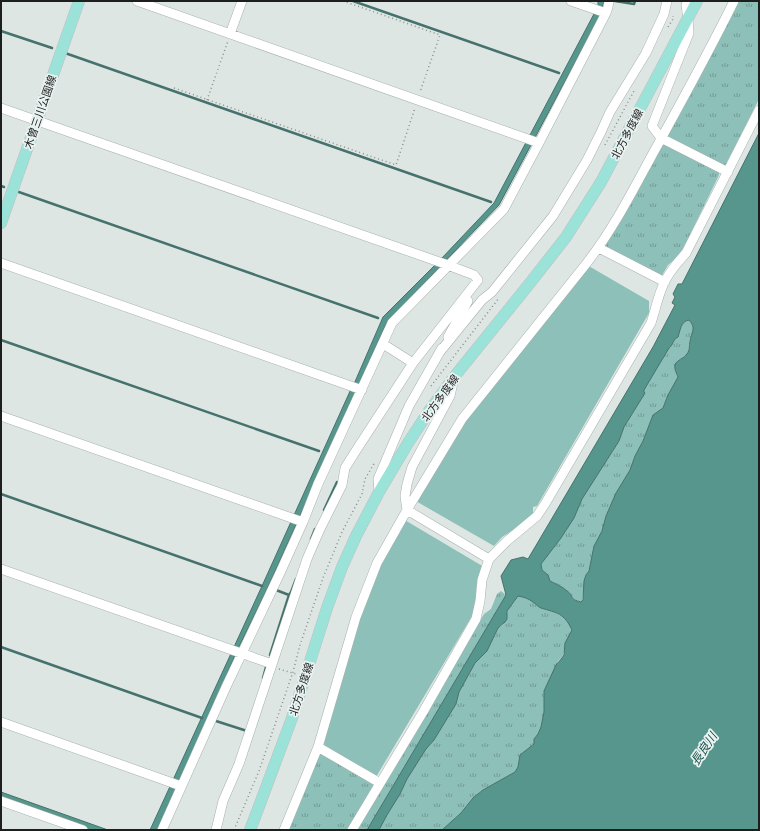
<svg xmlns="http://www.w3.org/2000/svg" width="760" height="831" font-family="Barlow,'Noto Sans JP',sans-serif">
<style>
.grass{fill:url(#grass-tufts)}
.garden{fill:#8dc0b8}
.water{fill:#56968d;stroke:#45726c;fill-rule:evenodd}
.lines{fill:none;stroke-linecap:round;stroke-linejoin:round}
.stream{stroke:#45726c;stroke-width:2.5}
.minor-casing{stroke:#a8b0af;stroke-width:10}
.major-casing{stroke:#bfc0c0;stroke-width:12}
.path{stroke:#898f8d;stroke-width:1.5;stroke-dasharray:1 3;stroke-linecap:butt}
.minor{stroke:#fff;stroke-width:9}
.major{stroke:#9be2d9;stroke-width:11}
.labels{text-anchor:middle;stroke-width:3.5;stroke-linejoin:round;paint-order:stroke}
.street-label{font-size:11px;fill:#1c1f1e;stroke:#ebf3f2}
.water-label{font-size:12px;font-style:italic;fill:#19514a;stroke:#ebf3f2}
</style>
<defs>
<pattern id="grass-tufts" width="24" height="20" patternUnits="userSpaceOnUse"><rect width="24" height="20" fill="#8dc0b8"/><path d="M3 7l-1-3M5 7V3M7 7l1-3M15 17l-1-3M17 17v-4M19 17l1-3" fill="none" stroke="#729b95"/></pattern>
</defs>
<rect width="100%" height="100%" fill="#dee6e4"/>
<!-- grass -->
<path class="grass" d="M 737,1 L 759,1 L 759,99 L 725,166 L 666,138 Z
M 663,143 L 719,171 L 719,175 L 683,249 L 677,257 L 668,265 L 661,277 L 603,247 Z
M 689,320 C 696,327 693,332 690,339 C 687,349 693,355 678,360 L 675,367 L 678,377 L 668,395 L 663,408 L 653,415 L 643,441 L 635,456 L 630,470 L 616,493 L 606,516 L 602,531 L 594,546 L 589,571 L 586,575 L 582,602 C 568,599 575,596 567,591 C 563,587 556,584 550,581 L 548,575 L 542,570 L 541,564 L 561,538 L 574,518 L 582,499 L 619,441 L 624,427 L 645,393 L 644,392 L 644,390 L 669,348 L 671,347 L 683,324 L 686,321 Z
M 501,591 L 506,595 L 367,830 L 357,830 L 484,614 L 491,609 L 497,594 Z
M 518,596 C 524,597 528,599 533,602 C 536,604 538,607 541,608 C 557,614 564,613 572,630 C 570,634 567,638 566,643 C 563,650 566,655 558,661 L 544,696 L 544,712 L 541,728 L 538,734 L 534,739 L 534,744 L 520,755 L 518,767 L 515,772 L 483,790 L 473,798 L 461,813 L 442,830 L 379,830 L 387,815 L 400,794 L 407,779 L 426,749 L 434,740 L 456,704 L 459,692 L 475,663 L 493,639 L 498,628 L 503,625 L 509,607 L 512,605 Z
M 322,753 L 374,784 L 347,830 L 287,830 L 317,754 Z"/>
<!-- garden -->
<path class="garden" d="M 587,265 L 649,301 L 649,313 L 537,506 L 533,507 L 533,513 L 526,522 L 502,537 L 494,546 L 414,500 L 464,419 Z
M 403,519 L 484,567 L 475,611 L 376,777 L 323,745 L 352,638 L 383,558 Z"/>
<!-- water -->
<path class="water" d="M 598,1 L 604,1 L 601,14 L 499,205 L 387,322 L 268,587 L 235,655 L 211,713 L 157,830 L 150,830 L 262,586 L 351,389 L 354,384 L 383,317 L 441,259 L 494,203 L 595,12 L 598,7 Z
M 759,133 L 759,830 L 442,830 L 461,813 L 473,798 L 483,790 L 515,772 L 518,767 L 520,755 L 534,744 L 534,739 L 538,734 L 541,727 L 544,712 L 544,691 L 556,665 L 562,658 L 564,655 L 565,643 L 572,630 C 564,613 557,613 541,608 C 538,607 536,604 533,602 C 529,599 524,597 518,596 L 507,611 L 507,619 L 505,622 L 498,628 L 487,651 L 475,663 L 459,692 L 456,704 L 434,740 L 426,749 L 407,779 L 400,794 L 387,815 L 379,830 L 367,830 L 506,595 L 501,576 L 511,560 L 523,557 L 528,559 L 653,347 L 675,305 L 672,303 L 675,297 L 673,294 L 678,284 L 682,284 ZM 689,320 C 697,328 691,333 690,341 C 689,346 690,350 687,354 C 684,359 677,359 675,365 C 674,369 677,374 678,377 L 668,395 L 663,408 L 653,415 L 643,441 L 635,456 L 630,470 L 616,493 L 606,516 L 602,531 L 594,546 L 589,571 L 586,575 L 584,581 L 583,600 L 581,602 C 568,599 575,596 567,591 C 563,587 556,584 550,581 L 548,575 L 542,570 L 541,564 L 561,538 L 574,518 L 582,499 L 619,441 L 624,427 L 645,393 L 644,392 L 644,390 L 669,348 C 673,346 673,339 678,337 C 680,331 681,321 689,320 Z
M 1,792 L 108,830 L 90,830 L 1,799 Z"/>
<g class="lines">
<!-- stream -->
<path class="stream" d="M 353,1 L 559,73
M 615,1 L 634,4 L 635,1
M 1,31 L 52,48
M 65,53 L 491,202
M 1,186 L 4,187
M 16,191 L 378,318
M 1,340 L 319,451
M 1,494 L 262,586
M 324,510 L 337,482
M 311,539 L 315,529
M 276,590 L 289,595 L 291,592 L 296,579
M 1,647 L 202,718
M 270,655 L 289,595
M 263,678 L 266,667
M 216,721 L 247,731 L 247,730"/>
<!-- minor casing -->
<g class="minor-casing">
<path id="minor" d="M 137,1 L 539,143
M 571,1 L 606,13
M 687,1 L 686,5 L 688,19 L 689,33 L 652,126 L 661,138 L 728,172
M 230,34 L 242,1
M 1,108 L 445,264 L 474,275 L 478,280 L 413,363 L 357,449 L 345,468 L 342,485 L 320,529 L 307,559 L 239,764 L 223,801 L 216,830
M 599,248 L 665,282
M 1,263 L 362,390
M 448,337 L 468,301
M 383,344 L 413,363
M 439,353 L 482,300 L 492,292 L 553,216 L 587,160 L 601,132 L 610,112 L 646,53 L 664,14 L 667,1
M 454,378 L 450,396 L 412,467 L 407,484 L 405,496 L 407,510 L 489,559
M 1,416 L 303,522
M 379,492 L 378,479 L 409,406 L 442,348
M 1,569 L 272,664
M 1,722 L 181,786
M 318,747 L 380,783
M 1,801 L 83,830
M 162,830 L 226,687 L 280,573 L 303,522 L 318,484 L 392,323 L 504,209 L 539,143 L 606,13 L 608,7 L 609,1
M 284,830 L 318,747 L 356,617 L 377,563 L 407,510 L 462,419 L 586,264 C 612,231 631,194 651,157 C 679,106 708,54 734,1
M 352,830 L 423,712 L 476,619 L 480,601 L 482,580 L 489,559 L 507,541 L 537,516 L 545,504 L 651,323 C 657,305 660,285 672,270 C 676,264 681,259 686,253 L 759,110"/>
</g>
<!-- major casing -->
<g class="major-casing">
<path id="major" d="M 1,223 L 79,1
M 250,830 L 255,817 L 292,718 L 327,608 L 342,567 L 356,536 L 379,492 L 408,443 L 429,411 L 454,377 L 530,283 L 566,237 L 601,182 L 697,1"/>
</g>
<!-- path -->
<path class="path" d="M 343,1 L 440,35 L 420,92
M 668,27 L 673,19 L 673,16
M 174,88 L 396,165 L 415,108
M 207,100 L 228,41
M 605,145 L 635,89
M 431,386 L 499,298
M 279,669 L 296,674
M 234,830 L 259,771 L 293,672 L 300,645 L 323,578 L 342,532 L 362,494 L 365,479 L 375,462"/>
<!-- minor -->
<use href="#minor" class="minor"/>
<!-- major -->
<use href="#major" class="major"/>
</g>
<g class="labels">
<!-- street labels -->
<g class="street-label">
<text transform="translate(40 112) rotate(-71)" y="4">木曽三川公園線</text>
<text transform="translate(627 134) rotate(-62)" y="4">北方多度線</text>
<text transform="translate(440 398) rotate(-54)" y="4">北方多度線</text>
<text transform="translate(301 689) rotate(-72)" y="4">北方多度線</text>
</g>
<!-- water labels -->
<g class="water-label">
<text transform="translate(704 749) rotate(-56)" y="4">長良川</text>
</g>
</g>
<!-- border -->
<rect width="760" height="831" fill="none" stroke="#1c1f1e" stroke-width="4"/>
</svg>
